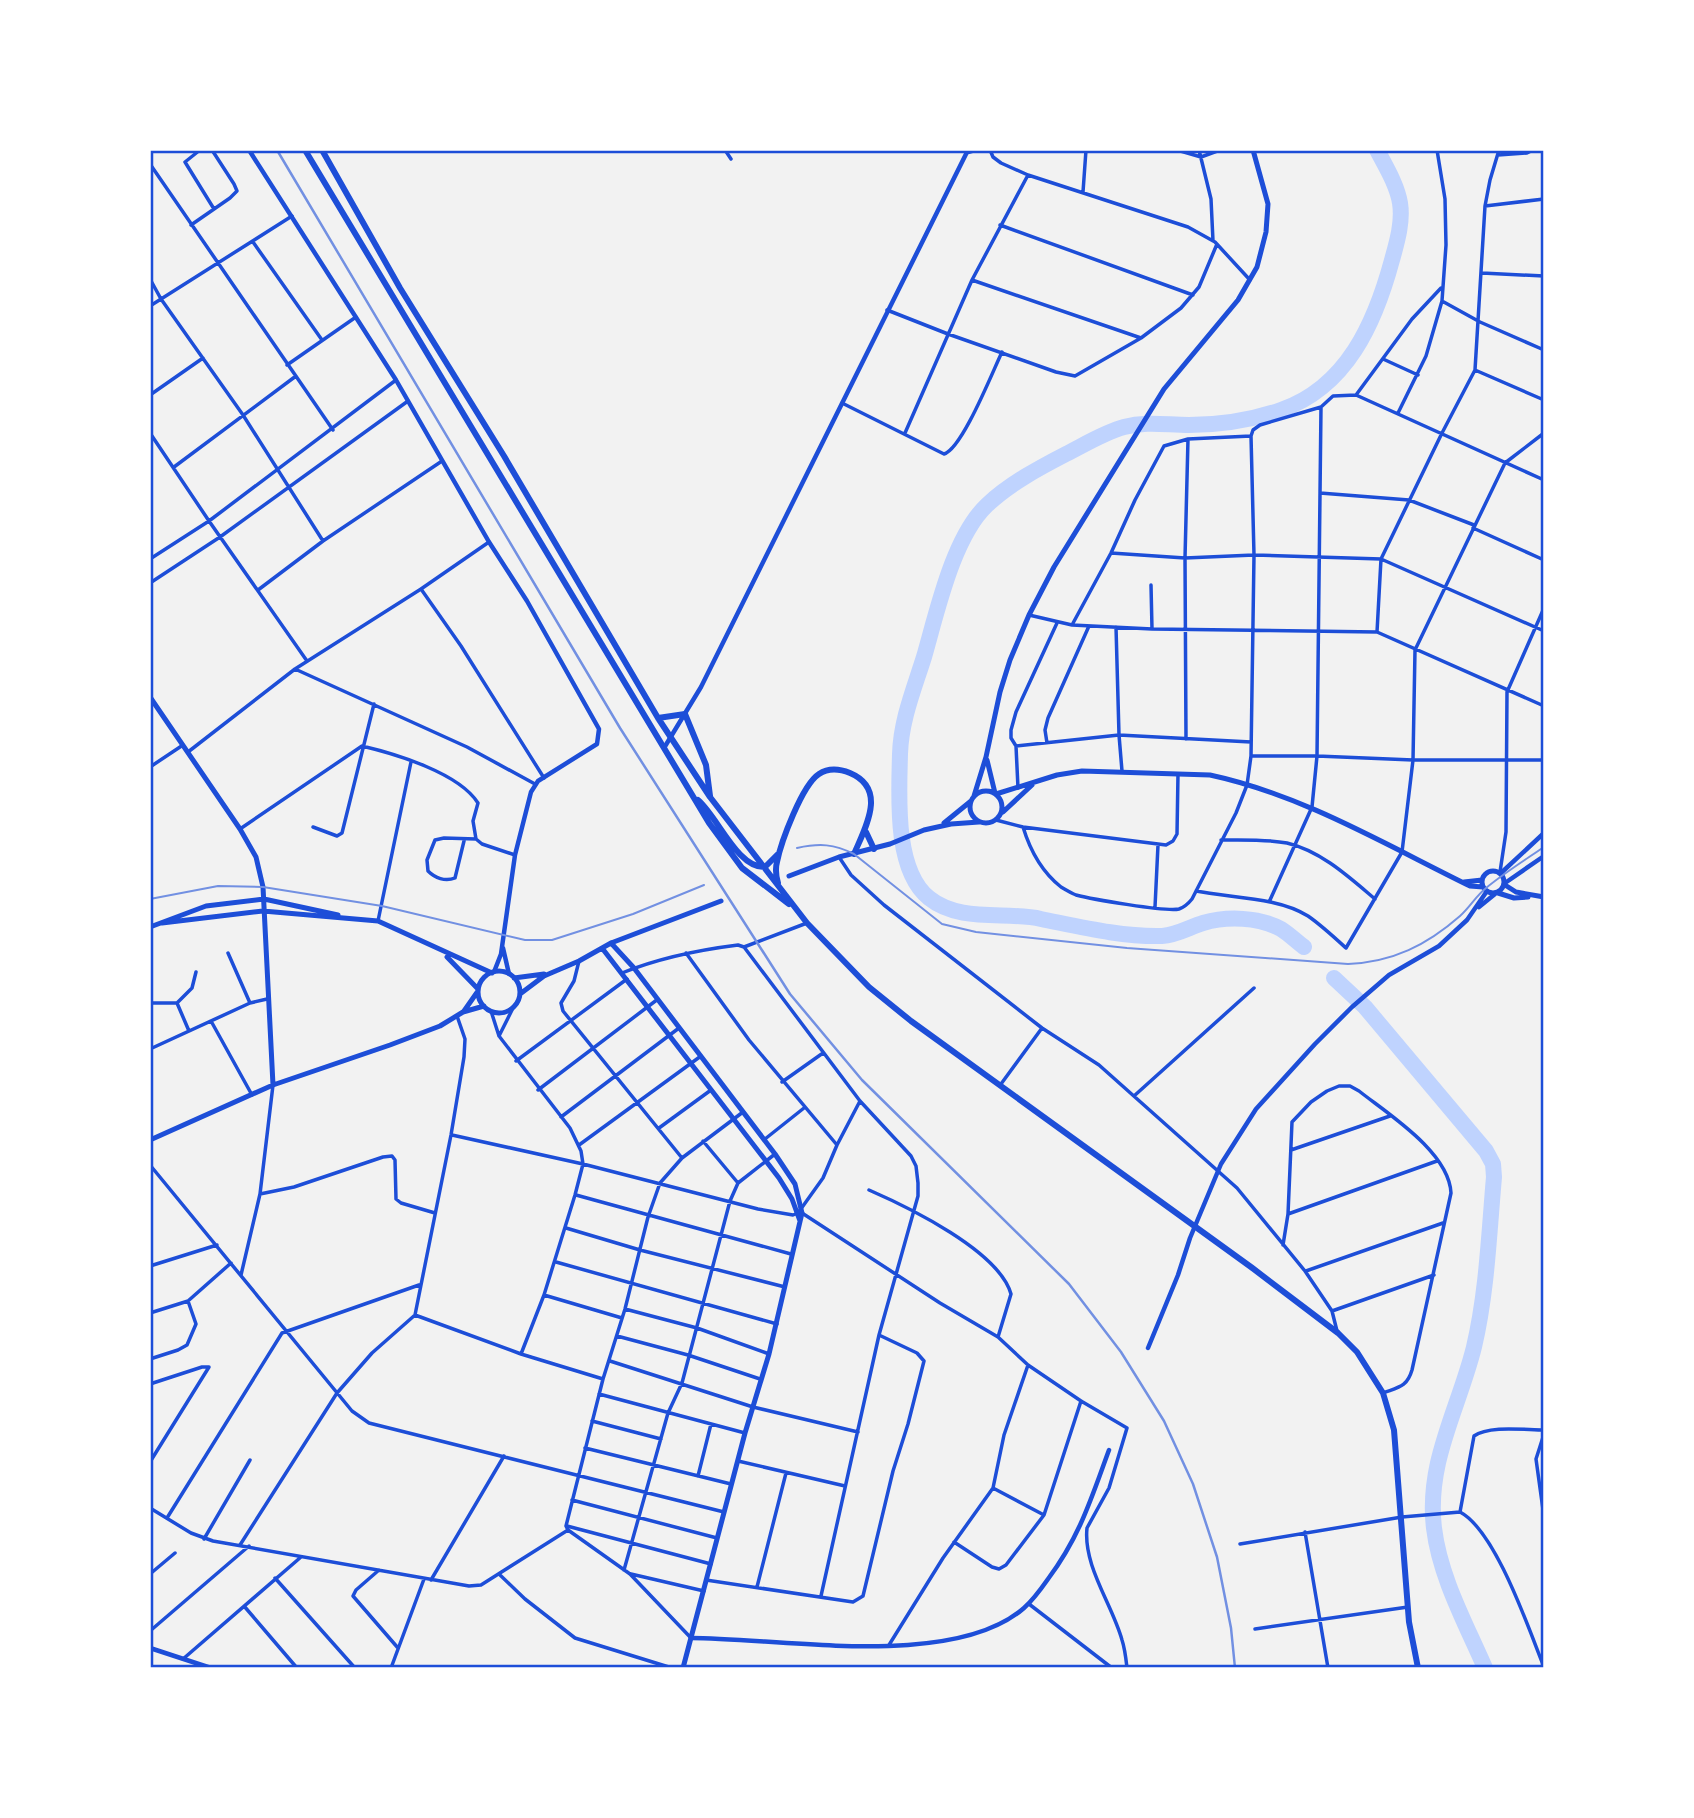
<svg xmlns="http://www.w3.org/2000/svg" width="1694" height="1818" font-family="Ubuntu,sans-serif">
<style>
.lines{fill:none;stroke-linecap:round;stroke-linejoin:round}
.river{stroke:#bfd3fe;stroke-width:16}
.minor{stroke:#1d4ed8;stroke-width:3.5}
.tertiary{stroke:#1d4ed8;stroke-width:4.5}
.secondary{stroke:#1d4ed8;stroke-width:5}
.primary{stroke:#1d4ed8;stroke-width:6}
.tram{stroke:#7290e2;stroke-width:2}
.rail{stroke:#7290e2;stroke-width:2.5}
.neatline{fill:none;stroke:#1d4ed8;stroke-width:2.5}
</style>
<rect width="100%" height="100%" fill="#f2f2f2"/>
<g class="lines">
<!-- river -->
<path class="river" d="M 1304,947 C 1296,941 1289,934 1281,929 C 1259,917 1227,916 1203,923 C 1190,927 1177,935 1162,936 C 1122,937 1081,927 1041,919 C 1006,911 960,923 929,898 C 894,870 899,796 900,754 C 901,720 914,689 924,657 C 937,612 953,537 987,505 C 1009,484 1039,468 1066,454 C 1084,445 1105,432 1124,427 C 1147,421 1166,425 1189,425 C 1219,425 1252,420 1281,410 C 1347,387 1375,323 1392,260 C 1397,242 1403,222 1400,203 C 1397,185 1386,167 1377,150
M 1334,978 L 1365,1007 L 1486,1151 L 1493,1164 L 1494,1177 C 1489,1233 1487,1292 1474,1347 C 1459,1408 1426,1462 1434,1528 C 1440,1577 1465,1622 1485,1668"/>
<!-- minor -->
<path class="minor" d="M 200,150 L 185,162 L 214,209
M 725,150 L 731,159
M 990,150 L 993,157 L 1001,163 L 1028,175 L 1188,227 L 1215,242 L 1250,280
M 1177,150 L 1201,157 L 1220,150
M 1199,150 L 1211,199 L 1213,241
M 1498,155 L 1527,153 L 1533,150
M 150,164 L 333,430
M 1083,192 L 1086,150
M 1485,206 L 1544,199
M 191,225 L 230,198 L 237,191 L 234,184 L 212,150
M 1000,225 L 1193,295
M 253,242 L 322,340
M 1482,273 L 1544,276
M 150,279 L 161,299 L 243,415 L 323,541
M 972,280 L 1141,338
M 1442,301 L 1480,322 L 1544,350
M 150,306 L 292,216
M 887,310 L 948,334 L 1056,372 L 1075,376 L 1141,338 L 1181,308 L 1199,287 L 1217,244
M 1383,359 L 1418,375
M 287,365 L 356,317
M 1475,370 L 1544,400
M 150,395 L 203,358
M 1356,395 L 1412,319 L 1441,288
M 842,403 L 944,454 C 962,449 992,373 1002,352
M 1398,413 L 1426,356 L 1442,301 L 1446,245 L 1445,199 L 1437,150
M 150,433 L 209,521 L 307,661
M 905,433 L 972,280 L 1028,175
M 174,467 L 296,376
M 1320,493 L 1409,500 L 1474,525
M 1473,528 L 1544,560
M 1111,553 L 1185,558 L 1254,555 L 1381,559 L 1544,631
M 150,559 L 209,521 L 396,380
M 150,583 L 220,537 L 408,401
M 1151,585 L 1152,629
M 421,589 L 461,646 L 544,778
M 258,590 L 323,541 L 442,461
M 1029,615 L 1072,625 L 1152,629 L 1377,632 L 1544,706
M 1072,625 L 1111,553 L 1135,500 L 1164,446 L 1188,439 L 1251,436
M 1116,627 L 1119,735 L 1122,771
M 1377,632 L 1381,559 L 1442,433 L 1475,370 L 1485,206 L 1490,180 L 1499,150
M 295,669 L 467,747 L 535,784
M 1186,739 L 1185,558 L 1188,439
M 1047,743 L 1045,730 L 1048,718 L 1089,626
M 1016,746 L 1119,735 L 1251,742
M 188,752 L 295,669 L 421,589 L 489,542
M 1251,756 L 1317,756 L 1413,760 L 1544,760
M 150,767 L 183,745
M 1018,788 L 1016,746 L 1011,738 L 1011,730 L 1016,712 L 1057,623
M 996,820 L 1023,827 L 1166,845 L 1173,841 L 1177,834 L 1178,774
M 313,827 L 337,836 L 342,833 L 374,704
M 1023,827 C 1030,850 1042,872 1061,887 C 1066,890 1071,893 1076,895 C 1091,899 1166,912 1179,909 C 1185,907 1188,904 1192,899 L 1236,813 L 1247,785 L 1251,756 L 1254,555 L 1251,436 L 1253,430 L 1260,425 L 1321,407 L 1333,396 L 1356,395 L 1544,480
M 240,829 L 362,746 C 396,754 459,773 478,803 L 473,821 L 476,839 L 482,844 L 515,855
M 1221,840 C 1243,840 1266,839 1287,843 C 1321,851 1349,877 1375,899
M 464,841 L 455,878 C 445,882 435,878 428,871 L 427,860 L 435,840 L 444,838 L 476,839
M 839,857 L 851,875 L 884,905 L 1042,1028 L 1099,1065 L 1237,1188 L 1305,1271 L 1332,1311 L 1337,1331
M 1500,872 L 1506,832 L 1507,692 L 1544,608
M 1196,891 C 1231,898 1278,897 1308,916 C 1321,925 1334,937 1346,948 L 1402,852 L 1413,760 L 1415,650 L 1505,463 L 1544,433
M 1270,900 L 1312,807 L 1317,756 L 1321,407
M 1155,907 L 1158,845
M 378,921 L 411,762
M 744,947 L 807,923
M 228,953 L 250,1003
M 686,953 L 749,1040 L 837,1145
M 579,961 L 574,981 L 561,1003 L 563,1011 L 682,1158
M 622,973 C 659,958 698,950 738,945 L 744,947 L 860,1101 L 911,1156 L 916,1166 L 918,1183 L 918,1196 L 879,1335 L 821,1596
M 150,1003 L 177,1003 L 192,988 L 196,972
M 177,1003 L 189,1031
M 491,1011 L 499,1036 L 513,1008
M 211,1021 L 252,1095
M 499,1036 L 570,1128 L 581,1151 L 583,1164 L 575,1195 L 544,1295 L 622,1318
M 150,1049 L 250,1003 L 267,999
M 516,1061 L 627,979
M 782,1082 L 823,1053
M 1001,1084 L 1042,1028
M 538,1090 L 658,999
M 1134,1096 L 1254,988
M 561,1117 L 679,1028
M 659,1128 L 711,1090
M 452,1135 L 583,1164 L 758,1209 L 793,1215 L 798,1213 L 823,1178 L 837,1145 L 860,1101
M 765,1139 L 804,1108
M 703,1141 L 738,1183
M 579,1145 L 701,1056
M 1291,1150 L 1390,1116
M 150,1165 L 352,1411 L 369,1423 L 724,1512
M 869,1190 C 908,1207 999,1251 1011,1294 L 998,1337
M 260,1194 L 294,1187 L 383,1157 L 392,1156 L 395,1160 L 396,1199 L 401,1203 L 435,1213
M 576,1195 L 791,1254
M 802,1213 L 940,1303 L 998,1337 L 1028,1365 L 1081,1401 L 1127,1428 L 1109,1488 L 1087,1528 C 1083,1566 1112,1604 1122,1640 C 1125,1649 1126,1659 1127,1668
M 1288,1214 L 1437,1161
M 566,1228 L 640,1250 L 785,1287
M 1283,1245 L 1288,1214 L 1292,1122 L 1311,1102 L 1327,1091 L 1339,1086 L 1350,1086 L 1359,1091 C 1388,1114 1449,1152 1451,1193 L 1412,1370 C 1407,1387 1399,1387 1383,1393
M 556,1262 L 777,1324
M 150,1266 L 217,1245
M 1306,1271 L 1443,1223
M 241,1275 L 260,1194 L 273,1085
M 625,1309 L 697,1328 L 769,1354
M 1332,1311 L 1434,1275
M 150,1313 L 188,1301 L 231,1263
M 415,1315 L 521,1354 L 603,1379
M 617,1336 L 688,1355 L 760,1379
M 521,1354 L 544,1295
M 150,1359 L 178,1350 L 187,1345 L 196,1324 L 188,1301
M 610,1361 L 753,1407 L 858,1432
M 150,1384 L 202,1367 L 209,1367 L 150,1462
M 599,1394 L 745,1433
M 592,1421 L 661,1439
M 1544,1434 L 1536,1459 L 1544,1517
M 585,1448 L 731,1484
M 738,1461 L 845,1486
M 698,1476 L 711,1424
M 993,1488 L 1044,1515
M 572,1500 L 717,1538
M 150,1508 L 191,1533 L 213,1541 L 469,1586 L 481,1585 L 568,1530
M 1460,1512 L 1474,1436 C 1489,1425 1525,1430 1544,1430
M 167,1518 L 282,1333 L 419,1285
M 567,1526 L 711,1564
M 568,1530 L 566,1526 L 603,1379 L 625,1309 L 648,1217 L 660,1183 L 682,1158 L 743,1112
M 568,1530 L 630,1574 L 691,1638
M 1305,1532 L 1328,1668
M 204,1539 L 250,1460
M 954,1542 L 992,1567 L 999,1569 L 1006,1565 L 1044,1515 L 1081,1401
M 1240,1544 L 1402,1517 L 1460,1512 C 1496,1531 1529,1630 1544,1667
M 240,1545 L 337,1393 L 372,1353 L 415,1315 L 451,1135 L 464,1057 L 465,1039 L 457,1016
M 379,1570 L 356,1590 L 353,1596 L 398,1648
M 624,1570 L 668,1413 L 682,1383 L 730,1201 L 738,1183 L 775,1154
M 150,1574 L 175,1553
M 499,1574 L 525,1599 L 575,1638 L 672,1668
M 631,1574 L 704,1591
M 275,1578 L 355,1668
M 431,1580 L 504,1456
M 706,1580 L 853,1602 L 863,1596 L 893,1471 L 908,1424 L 924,1361 L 917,1353 L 879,1335
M 757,1587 L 786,1473
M 1029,1604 L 1112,1668
M 244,1606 L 297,1668
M 1255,1629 L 1408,1607
M 150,1631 L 249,1546
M 889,1645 L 943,1558 L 993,1488 L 1004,1435 L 1028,1365
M 183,1659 L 301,1557
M 391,1668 L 424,1579"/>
<!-- tertiary -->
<path class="tertiary" d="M 249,150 L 396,380 L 489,542 L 527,601 L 599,729 L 597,744 L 538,781 L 531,792 L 515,855 L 501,954 L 494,972
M 968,152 L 975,150
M 664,748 L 701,687 L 968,150
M 1501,873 L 1544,833
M 1505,883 L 1544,856
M 1479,907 L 1495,894
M 503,948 L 509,974
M 1148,1348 L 1178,1275 L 1190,1238 L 1221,1164 L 1256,1109 L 1315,1044 L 1352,1007 L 1389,975 L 1439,946 L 1467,920 L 1487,891
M 691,1638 C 781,1638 953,1670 1024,1608 C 1033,1600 1041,1589 1048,1579 C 1080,1536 1091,1499 1109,1450
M 150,1648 L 211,1668"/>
<!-- secondary -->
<path class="secondary" d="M 150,697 L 240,829 L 256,857 L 263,887 L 273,1085
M 987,760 L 995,793
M970 807a16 16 0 1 1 32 0a16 16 0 1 1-32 0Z
M 996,794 L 1057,775 L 1082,771 L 1210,775 C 1303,795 1386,845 1470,886 L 1483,887
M 974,796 L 986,757 L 1000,692 L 1010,660 L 1029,615 L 1054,567 L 1164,389 L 1238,300 L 1257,267 L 1266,232 L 1268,204 L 1253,150
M 1003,812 L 1032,785
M 944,823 L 971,801
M1482 882a11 11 0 1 1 22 0a11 11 0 1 1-22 0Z
M 789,876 L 839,857 L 890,844 L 924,830 L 951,824 L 979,822
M 1464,882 L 1482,880
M 1505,885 L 1516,892 L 1544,897
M 1498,893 L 1514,898 L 1528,897
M 162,923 L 263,911 L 378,921 L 492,973
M 150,927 L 206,906 L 264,899 L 338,915
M 611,943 L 634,968 L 775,1154 L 795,1184 L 802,1213 L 769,1354 L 745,1433 L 683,1668
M 602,948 L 779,1178 L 792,1199 L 800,1221
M 447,957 L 478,989
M478 992a21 21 0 1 1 42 0a21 21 0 1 1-42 0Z
M 514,978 L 544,974
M 520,994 L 544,976 L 579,961 L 611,943 L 721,901
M 464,1011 L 478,991
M 150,1140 L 273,1085 L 390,1045 L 440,1026 L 463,1012 L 484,1006"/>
<!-- primary -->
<path class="primary" d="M 305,150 L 709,823 L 742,868 L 789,904
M 322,150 L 400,288 L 504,456 L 658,718 L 710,797 L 807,923 L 869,987 L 911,1021 L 1251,1267 L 1338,1333 L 1357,1352 L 1383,1393 L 1394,1430 L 1409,1622 L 1418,1668
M 658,718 L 685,714 L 706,765 L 710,796
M 698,800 C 718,817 737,868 765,867 L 777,855
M 866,832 L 874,849
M 778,883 C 776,876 775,869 777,862 C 781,842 802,785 819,774 C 828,768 840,769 850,773 C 888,789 865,828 854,854"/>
<!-- tram -->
<path class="tram" d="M 797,848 C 820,843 834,844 854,854 L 942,924 L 976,932 L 1127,948 L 1348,964 C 1393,962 1427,945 1460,916 C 1470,907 1476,896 1486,888 C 1504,873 1525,860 1544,847
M 150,899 L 218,886 L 263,887 L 382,906 L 525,940 L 552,940 L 633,914 L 704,885"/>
<!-- rail -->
<path class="rail" d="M 277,150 L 620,728 L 790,994 L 862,1080 L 1069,1284 L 1121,1352 L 1164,1421 L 1193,1484 L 1217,1557 L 1231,1628 L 1235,1668"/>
</g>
<!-- border -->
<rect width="1694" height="1818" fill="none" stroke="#ffffff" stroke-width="304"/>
<rect x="152" y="152" width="1390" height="1514" class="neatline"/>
</svg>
